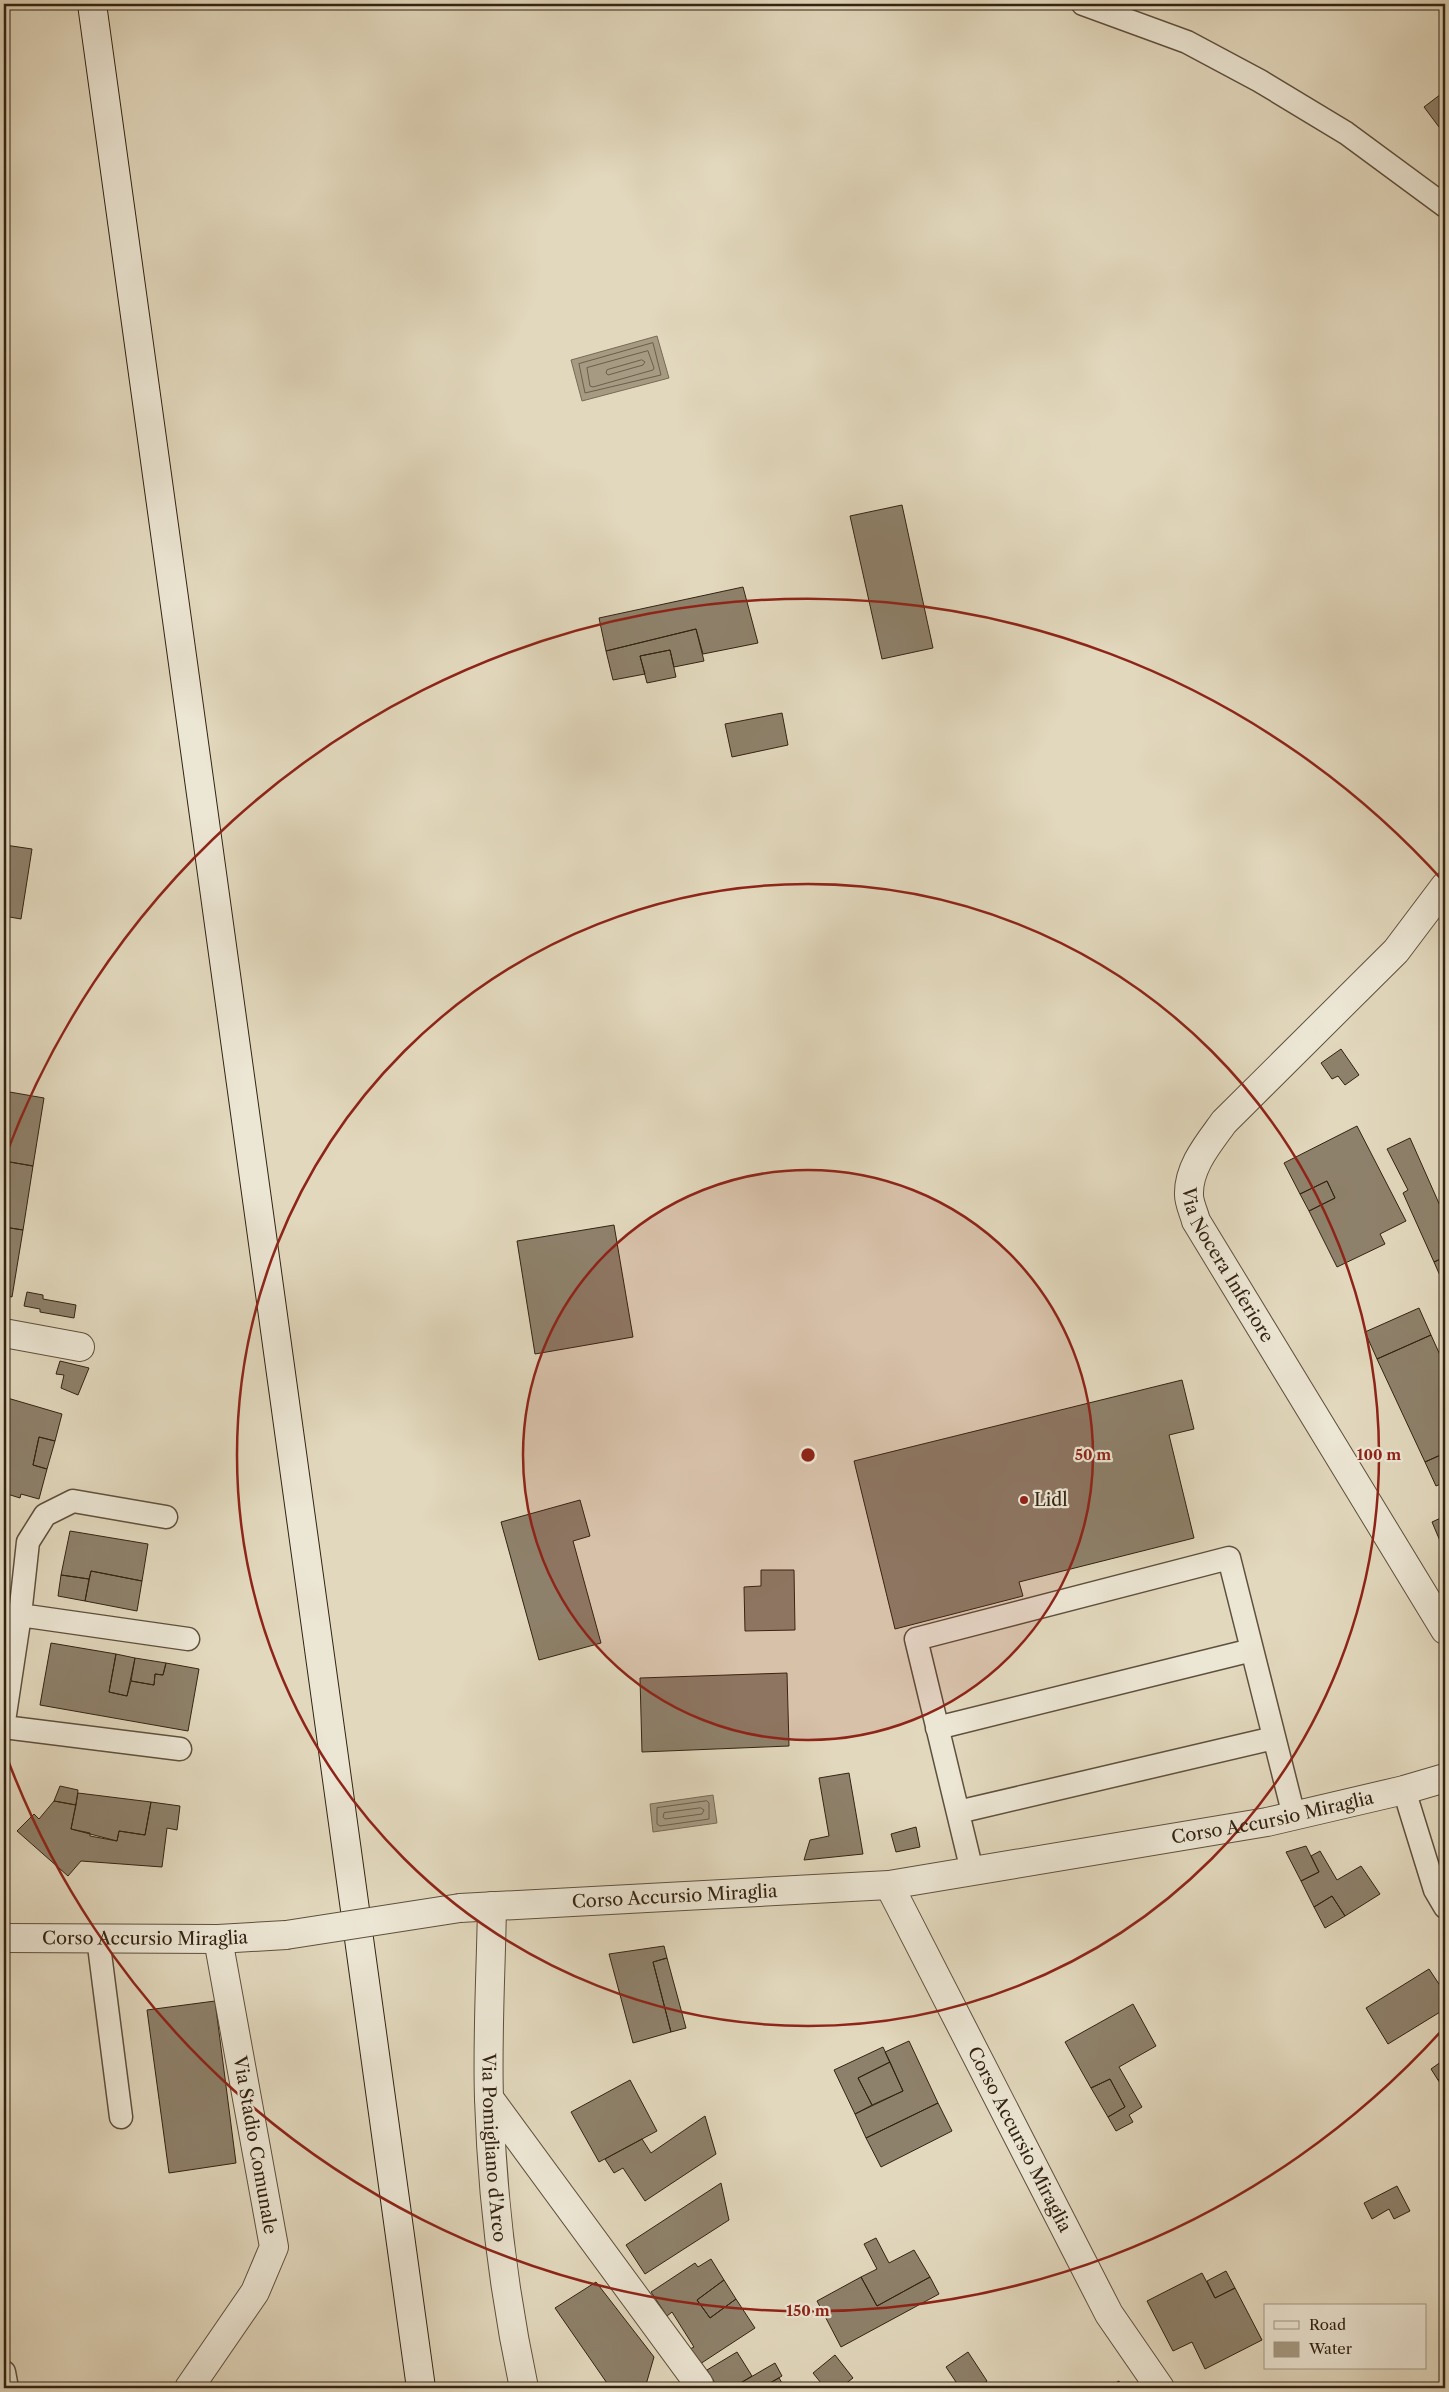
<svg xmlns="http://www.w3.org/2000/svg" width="1449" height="2392" font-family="'Libre Caslon Text',serif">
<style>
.water{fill:#a69a83;stroke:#786a56}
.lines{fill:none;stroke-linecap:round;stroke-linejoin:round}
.shore{stroke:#6c5e4a;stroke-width:1}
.building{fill:#8e816b;stroke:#332312}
.service-casing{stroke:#5f503d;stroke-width:25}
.minor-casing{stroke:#5f503d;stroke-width:30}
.tertiary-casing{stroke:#5f503d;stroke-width:30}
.secondary-casing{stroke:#332312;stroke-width:30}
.service{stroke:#ece6d4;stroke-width:22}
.minor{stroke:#ece6d4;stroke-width:28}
.tertiary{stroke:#ece6d4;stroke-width:28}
.secondary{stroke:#ece6d4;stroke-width:28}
.tertiary-bridge-casing{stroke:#5f503d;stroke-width:30;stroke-linecap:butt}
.tertiary-bridge{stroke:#ece6d4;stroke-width:28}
.ring{fill:none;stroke:#8f2418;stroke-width:2.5}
.poi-dot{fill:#8f2418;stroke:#ece6d4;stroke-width:2}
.labels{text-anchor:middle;stroke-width:4.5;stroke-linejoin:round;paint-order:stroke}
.street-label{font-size:18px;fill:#332312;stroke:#ece6d4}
.poi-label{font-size:18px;fill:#332312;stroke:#ece6d4;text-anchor:start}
.centre{fill:#8f2418;stroke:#ece6d4;stroke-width:2.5}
.ring-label{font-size:15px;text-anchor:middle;font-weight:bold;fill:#8f2418;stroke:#ece6d4;stroke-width:4.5;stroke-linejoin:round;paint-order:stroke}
</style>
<rect width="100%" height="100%" fill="#e2d8bd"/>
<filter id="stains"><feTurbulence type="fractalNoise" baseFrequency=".004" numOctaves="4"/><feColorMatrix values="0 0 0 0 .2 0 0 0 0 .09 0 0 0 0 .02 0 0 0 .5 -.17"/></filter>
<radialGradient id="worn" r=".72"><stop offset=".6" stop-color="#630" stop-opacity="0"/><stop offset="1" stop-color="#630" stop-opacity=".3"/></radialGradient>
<!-- water -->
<path class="water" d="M 657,336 L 669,378 L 582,401 L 571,360 Z
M 713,1795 L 717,1823 L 653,1832 L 650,1804 Z"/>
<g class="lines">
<!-- shore -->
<path class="shore" d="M 653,343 L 661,375 L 585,393 L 579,364 Z
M 648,351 L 654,368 L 653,370 L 593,387 L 590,386 L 587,368 Z
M 642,360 L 645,362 L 643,365 L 608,375 L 606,373 L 607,370 Z
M 707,1801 L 709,1803 L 709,1819 L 660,1826 L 657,1824 L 657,1808 Z
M 701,1808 L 704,1810 L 702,1814 L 665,1819 L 663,1817 L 664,1813 Z"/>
</g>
<!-- building -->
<path class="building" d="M 1445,91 L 1445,135 L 1424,107 Z
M 902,505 L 933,648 L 882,659 L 850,516 Z
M 743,587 L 758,643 L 703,654 L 696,629 L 606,651 L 599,618 Z
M 696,629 L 704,661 L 674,667 L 670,650 L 640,656 L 645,674 L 613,680 L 606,651 Z
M 670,650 L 676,677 L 647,683 L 640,656 Z
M 782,713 L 788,745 L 732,757 L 725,724 Z
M 4,832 L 7,833 L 5,845 L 32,849 L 21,919 L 4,916 Z
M 1341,1049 L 1359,1075 L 1345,1085 L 1338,1076 L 1332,1079 L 1321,1063 Z
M 4,1091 L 44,1098 L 33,1166 L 4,1161 Z
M 1357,1126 L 1406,1221 L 1380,1234 L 1385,1244 L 1337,1267 L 1309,1211 L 1335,1198 L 1327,1181 L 1300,1194 L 1284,1163 Z
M 1410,1138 L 1445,1217 L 1445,1257 L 1434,1262 L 1403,1193 L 1408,1190 L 1387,1149 Z
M 4,1161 L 33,1166 L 23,1230 L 4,1227 Z
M 1327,1181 L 1335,1198 L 1309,1211 L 1300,1194 Z
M 614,1225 L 633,1337 L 535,1354 L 517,1241 Z
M 4,1227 L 23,1230 L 12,1297 L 4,1295 Z
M 1445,1257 L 1445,1287 L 1434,1262 Z
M 27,1292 L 43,1295 L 43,1299 L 76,1305 L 74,1318 L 40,1312 L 40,1309 L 24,1306 Z
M 1419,1308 L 1431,1335 L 1377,1359 L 1365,1332 Z
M 1431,1335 L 1445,1366 L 1445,1453 L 1425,1462 L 1377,1359 Z
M 60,1361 L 89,1368 L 78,1395 L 61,1388 L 64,1375 L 56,1374 Z
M 1182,1380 L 1194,1429 L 1169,1435 L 1194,1538 L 1019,1582 L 1023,1596 L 895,1629 L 854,1461 Z
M 4,1397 L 62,1414 L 55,1441 L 39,1437 L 33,1465 L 47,1469 L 39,1499 L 21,1494 L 20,1498 L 4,1493 Z
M 39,1437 L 55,1441 L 47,1469 L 33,1465 Z
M 1445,1453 L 1445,1482 L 1436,1486 L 1425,1462 Z
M 580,1500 L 590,1536 L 573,1541 L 601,1643 L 539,1660 L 501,1522 Z
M 1445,1516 L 1445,1547 L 1443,1548 L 1432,1522 Z
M 70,1531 L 148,1544 L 142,1581 L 91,1571 L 89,1579 L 61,1575 Z
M 761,1570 L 794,1570 L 795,1630 L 745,1631 L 744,1587 L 761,1586 Z
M 91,1571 L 142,1581 L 137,1611 L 85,1601 Z
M 61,1575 L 89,1579 L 85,1601 L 58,1596 Z
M 4,1606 L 21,1608 L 15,1645 L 4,1643 Z
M 51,1643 L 116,1654 L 109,1692 L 127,1696 L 131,1681 L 154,1685 L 155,1674 L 163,1675 L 166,1663 L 199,1669 L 188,1731 L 40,1705 Z
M 116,1654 L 135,1658 L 127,1696 L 109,1692 Z
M 135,1658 L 166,1663 L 163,1675 L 155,1674 L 154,1685 L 131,1681 Z
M 787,1673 L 789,1746 L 642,1752 L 640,1678 Z
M 849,1773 L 863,1854 L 804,1860 L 810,1840 L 829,1836 L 819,1778 Z
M 60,1786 L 78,1790 L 76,1805 L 54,1801 Z
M 78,1793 L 151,1802 L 145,1835 L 119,1831 L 117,1841 L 71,1829 Z
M 54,1801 L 76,1805 L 71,1829 L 90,1833 L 90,1836 L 117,1841 L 119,1831 L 145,1835 L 151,1802 L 180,1806 L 177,1830 L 167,1828 L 162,1867 L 81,1861 L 68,1876 L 17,1831 L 34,1814 L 39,1819 Z
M 916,1827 L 920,1847 L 896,1852 L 891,1834 Z
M 1306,1846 L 1319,1872 L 1301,1881 L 1286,1852 Z
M 1320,1851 L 1337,1880 L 1361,1866 L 1380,1894 L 1345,1916 L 1332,1896 L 1314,1907 L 1301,1881 L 1319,1872 L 1311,1856 Z
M 1332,1896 L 1345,1916 L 1325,1928 L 1314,1907 Z
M 664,1946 L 667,1958 L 653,1962 L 671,2032 L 633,2043 L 609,1954 Z
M 667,1958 L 686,2028 L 671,2032 L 653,1962 Z
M 1429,1969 L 1445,1993 L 1445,2009 L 1388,2044 L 1366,2008 Z
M 215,2001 L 236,2163 L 169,2173 L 147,2010 Z
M 1133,2004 L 1156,2046 L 1119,2067 L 1142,2107 L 1129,2115 L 1133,2122 L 1116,2131 L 1108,2117 L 1125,2107 L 1110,2079 L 1091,2088 L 1065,2042 Z
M 909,2041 L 938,2103 L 866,2138 L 855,2114 L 903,2091 L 885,2052 Z
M 883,2047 L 890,2062 L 858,2078 L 872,2105 L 855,2114 L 834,2070 Z
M 1445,2059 L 1445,2075 L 1438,2080 L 1431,2069 Z
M 890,2062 L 903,2091 L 872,2105 L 858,2078 Z
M 1445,2075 L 1445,2090 L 1438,2080 Z
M 1110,2079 L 1125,2107 L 1108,2117 L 1091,2088 Z
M 630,2080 L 657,2131 L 599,2162 L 571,2112 Z
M 938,2103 L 952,2131 L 881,2167 L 866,2138 Z
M 705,2116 L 716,2154 L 645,2201 L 623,2168 L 614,2173 L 605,2159 L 642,2139 L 651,2153 Z
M 721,2183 L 729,2220 L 645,2274 L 626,2245 Z
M 1397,2186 L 1410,2211 L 1394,2219 L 1389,2209 L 1372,2219 L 1364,2203 Z
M 876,2238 L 889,2263 L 914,2250 L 930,2277 L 877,2306 L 861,2277 L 877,2269 L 864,2244 Z
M 711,2259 L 724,2280 L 697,2300 L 710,2318 L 736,2299 L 755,2328 L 700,2364 L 690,2349 L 694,2347 L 672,2312 L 667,2316 L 651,2292 L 695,2263 L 698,2267 Z
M 1226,2271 L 1235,2288 L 1215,2298 L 1207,2281 Z
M 1202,2273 L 1215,2298 L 1235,2288 L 1262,2340 L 1205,2369 L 1192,2342 L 1173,2351 L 1147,2301 Z
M 861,2277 L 877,2306 L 930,2277 L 939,2294 L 841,2347 L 817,2301 Z
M 724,2280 L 736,2299 L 710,2318 L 697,2300 Z
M 596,2282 L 654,2357 L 645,2388 L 609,2386 L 555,2308 Z
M 737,2352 L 752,2376 L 732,2388 L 718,2388 L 707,2370 Z
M 968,2352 L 987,2381 L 977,2388 L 960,2388 L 946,2367 Z
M 835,2355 L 853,2378 L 840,2388 L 825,2388 L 813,2373 Z
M 775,2363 L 782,2376 L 761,2388 L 732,2388 Z
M 779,2378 L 785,2388 L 761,2388 Z
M 1119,2381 L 1122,2388 L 1106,2388 Z"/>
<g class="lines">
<!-- service casing -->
<g class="service-casing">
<path id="service" d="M 1083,4 L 1187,42 L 1260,81 L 1346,133 L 1445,206
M 20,1615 L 188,1639
M 4,1721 L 20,1615 L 28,1542 L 45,1515 L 73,1501 L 166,1517
M 4,1727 L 180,1749
M 937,1728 L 1252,1650
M 1404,1790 L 1435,1890 L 1445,1907
M 958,1812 L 1274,1738
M 972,1871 L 916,1639 L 1229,1558 L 1294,1816
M 98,1938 L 121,2117
M 4,2372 L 7,2388"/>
</g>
<!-- minor casing -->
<g class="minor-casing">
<g id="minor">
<path id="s1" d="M 1445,886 L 1396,951 L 1224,1122 C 1209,1143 1188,1167 1189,1195 C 1189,1203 1194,1213 1196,1221 L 1445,1630"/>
<path d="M 4,1333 L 80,1347"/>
<path id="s2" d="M 889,1885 L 1109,2314 L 1160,2388"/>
<path id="s3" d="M 492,1906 C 491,1970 487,2035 489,2099 C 492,2195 504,2294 524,2388"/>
<path d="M 489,2098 L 699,2384"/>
<path d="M 189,2388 L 255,2292 L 274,2247 L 218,1939"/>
</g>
</g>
<!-- tertiary casing -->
<g class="tertiary-casing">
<g id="tertiary">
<path id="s4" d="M 460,1908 L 889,1885 L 1267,1822 L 1404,1790 L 1445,1778"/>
<path id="s5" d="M 4,1938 L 218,1939 L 286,1935"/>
</g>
</g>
<!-- secondary casing -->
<g class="secondary-casing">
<path id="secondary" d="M 92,4 L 421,2388"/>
</g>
<!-- service -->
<use href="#service" class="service"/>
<!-- minor -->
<use href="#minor" class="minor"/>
<!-- tertiary -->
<use href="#tertiary" class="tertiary"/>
<!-- secondary -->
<use href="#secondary" class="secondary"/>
<!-- tertiary-bridge casing -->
<g class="tertiary-bridge-casing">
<path id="tertiary-bridge" d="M 286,1935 L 460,1908"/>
</g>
<!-- tertiary-bridge -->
<use href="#tertiary-bridge" class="tertiary-bridge"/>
</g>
<!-- distance rings -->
<circle cx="808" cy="1455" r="285" fill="#8f2418" fill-opacity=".12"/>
<g class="ring">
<circle cx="808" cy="1455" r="285"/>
<circle cx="808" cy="1455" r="571"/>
<path d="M1444 2028A856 856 0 0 1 6 1755M6 1155A856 856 0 0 1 1444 882"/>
</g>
<!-- markers -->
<circle class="poi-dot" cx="1024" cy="1500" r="5"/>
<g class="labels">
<!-- street labels -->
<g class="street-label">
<text dy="6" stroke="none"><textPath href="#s1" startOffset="486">Via Nocera Inferiore</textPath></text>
<text dy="6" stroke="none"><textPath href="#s4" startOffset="819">Corso Accursio Miraglia</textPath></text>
<text dy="6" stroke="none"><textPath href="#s4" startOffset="215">Corso Accursio Miraglia</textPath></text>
<text dy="6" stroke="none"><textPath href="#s5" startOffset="141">Corso Accursio Miraglia</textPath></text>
<text dy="6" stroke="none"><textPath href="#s2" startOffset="286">Corso Accursio Miraglia</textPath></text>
<text transform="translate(255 2145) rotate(80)" y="6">Via Stadio Comunale</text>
<text dy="6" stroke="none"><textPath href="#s3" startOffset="242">Via Pomigliano d'Arco</textPath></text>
</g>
<!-- poi labels -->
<g class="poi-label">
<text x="1034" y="1506">Lidl</text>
</g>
</g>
<circle cx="808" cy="1455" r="8" class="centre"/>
<g class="ring-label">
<text x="1093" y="1460">50 m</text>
<text x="1379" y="1460">100 m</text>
<text x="808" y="2316">150 m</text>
</g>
<!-- margin -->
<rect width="1449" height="2392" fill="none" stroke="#e2d8bd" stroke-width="20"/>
<rect x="5" y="5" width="1439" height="2382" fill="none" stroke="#332312" stroke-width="2.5"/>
<rect x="10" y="10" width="1429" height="2372" fill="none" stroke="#332312"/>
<!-- legend -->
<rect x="1264" y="2304" width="162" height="65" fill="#ece6d4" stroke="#a29886"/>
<rect x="1274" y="2321" width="25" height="8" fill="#ece6d4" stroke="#a29886"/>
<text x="1309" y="2330" font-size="15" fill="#332312">Road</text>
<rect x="1274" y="2342" width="25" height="15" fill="#a69a83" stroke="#a29886"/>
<text x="1309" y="2354" font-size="15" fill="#332312">Water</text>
<rect width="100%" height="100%" filter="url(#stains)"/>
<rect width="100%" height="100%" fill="url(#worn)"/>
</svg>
